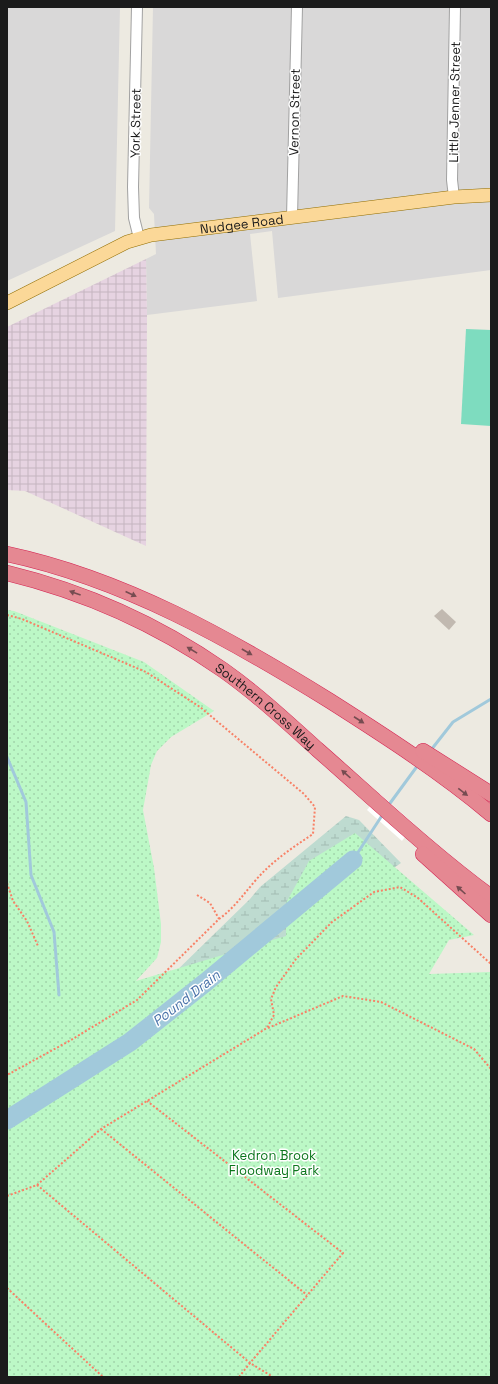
<svg xmlns="http://www.w3.org/2000/svg" width="498" height="1384" font-family="'Space Grotesk',sans-serif">
<style>
.residential{fill:#d9d8d8}
.industrial{fill:url(#industrial-grid)}
.wetland{fill:url(#wetland-marsh)}
.park{fill:url(#park-dots)}
.pitch{fill:#7edcbf}
.pier{fill:#fff}
.lines{fill:none;stroke-linecap:round;stroke-linejoin:round}
.stream{stroke:#a1c9db;stroke-width:3}
.river{stroke:#a1c9db;stroke-width:19}
.building{fill:#c1b9b0}
.minor-casing{stroke:#a2a2a2;stroke-width:12}
.major-casing{stroke:#916d01;stroke-width:14}
.highway-casing{stroke:#d42553;stroke-width:16}
.path{stroke:#f88166;stroke-width:2;stroke-dasharray:2 2;stroke-linecap:butt}
.minor{stroke:#fff;stroke-width:10}
.major{stroke:#fbd898;stroke-width:13}
.highway{stroke:#e58892;stroke-width:15}
.oneway{fill:#764c51}
.labels{text-anchor:middle;stroke-width:3;stroke-linejoin:round;paint-order:stroke}
.street-label{font-size:13px;fill:#1b1b1b;stroke:#fff}
.park-label{font-size:13px;fill:#0c771d;stroke:#fff}
.water-label{font-size:14px;font-style:italic;fill:#4972a9;stroke:#fff}
</style>
<defs>
<pattern id="industrial-grid" width="8" height="8" patternUnits="userSpaceOnUse"><rect width="8" height="8" fill="#e6d3e1"/><path d="M0 4h8M4 0v8" fill="none" stroke="#c5b5c0"/></pattern>
<pattern id="wetland-marsh" width="20" height="14" patternUnits="userSpaceOnUse"><rect width="20" height="14" fill="#bedbd0"/><path d="M1 5h8M5 5V1M11 12h8M15 12V8" fill="none" stroke="#a3bbb2"/></pattern>
<pattern id="park-dots" width="8" height="8" patternUnits="userSpaceOnUse"><rect width="8" height="8" fill="#bcf8c6"/><path d="M2 2h.1M6 6h.1" fill="none" stroke="#a1d4aa" stroke-width="1.8" stroke-linecap="round"/></pattern>
</defs>
<rect width="100%" height="100%" fill="#edeae1"/>
<!-- residential -->
<path class="residential" d="M 7,7 L 120,7 L 115,231 L 7,281 Z
M 153,7 L 491,7 L 491,270 L 278,298 L 272,231 L 250,234 L 257,301 L 147,315 L 146,259 L 156,254 L 154,214 L 149,208 Z"/>
<!-- industrial -->
<path class="industrial" d="M 146,259 L 147,315 L 146,546 L 25,491 L 7,490 L 7,327 Z"/>
<!-- wetland -->
<path class="wetland" d="M 346,816 L 359,820 L 401,863 L 361,890 L 276,962 L 125,1021 L 250,899 L 260,887 Z"/>
<!-- park -->
<path class="park" d="M 7,610 L 14,611 L 144,662 L 214,711 L 171,737 L 157,751 L 151,765 L 143,810 L 154,868 L 161,924 L 161,942 L 157,958 L 136,981 L 286,936 L 286,903 L 309,861 L 355,833 L 474,935 L 449,940 L 429,974 L 491,972 L 491,1377 L 7,1377 Z"/>
<!-- pitch -->
<path class="pitch" d="M 466,329 L 491,330 L 491,426 L 461,424 Z"/>
<!-- pier -->
<path class="pier" d="M 380,794 L 414,824 L 402,841 L 367,810 Z"/>
<g class="lines">
<!-- stream -->
<path class="stream" d="M 431,750 L 453,722 L 491,699
M 7,757 L 26,802 L 31,875 L 54,932 L 59,995
M 388,806 L 418,765
M 353,860 L 383,814"/>
<!-- river -->
<path class="river" d="M 7,1120 L 130,1042 L 206,982 L 353,860"/>
</g>
<!-- building -->
<path class="building" d="M 442,609 L 456,622 L 449,630 L 434,616 Z"/>
<g class="lines">
<!-- minor casing -->
<g class="minor-casing">
<path id="minor" d="M 137,7 L 133,187 L 134,218 L 139,238
M 454,197 L 452,180 L 455,7
M 292,217 L 297,7"/>
</g>
<!-- major casing -->
<g class="major-casing">
<g id="major">
<path id="s1" d="M 7,303 L 127,242 L 151,235 L 454,197 L 491,195"/>
</g>
</g>
<!-- highway casing -->
<g class="highway-casing">
<g id="highway">
<path d="M 7,554 C 124,579 230,639 330,701 C 385,736 441,772 491,814"/>
<path id="s2" d="M 7,573 C 85,592 157,624 223,670 C 257,694 287,722 318,750 C 375,800 430,852 491,897"/>
<path d="M 423,751 L 491,794"/>
<path d="M 423,854 L 491,915"/>
</g>
</g>
<!-- path -->
<path class="path" d="M 7,615 L 22,619 L 146,672 L 200,707 L 304,794 L 315,807 L 313,834 C 292,848 272,861 255,881 C 243,895 234,908 219,919 L 137,1000 L 71,1040 L 7,1075
M 7,883 L 13,901 L 27,921 L 38,946
M 197,895 L 210,903 L 219,919
M 268,1028 L 343,996 L 381,1002 L 474,1049 L 491,1069
M 101,1129 L 307,1295
M 37,1185 L 250,1363 L 343,1253 L 147,1101
M 7,1196 L 37,1185 L 101,1129 L 267,1028 L 274,1015 L 271,999 L 276,987 L 296,959 L 332,922 L 374,892 L 400,887 L 418,898 L 491,964
M 7,1288 L 103,1377
M 239,1377 L 250,1363 L 273,1377"/>
<!-- minor -->
<use href="#minor" class="minor"/>
<!-- major -->
<use href="#major" class="major"/>
<!-- highway -->
<use href="#highway" class="highway"/>
</g>
<!-- one-way arrows -->
<defs><path id="oneway-solid" d="M-6-.8H1V-3.2L6.5 0L1 3.2V.8H-6Z"/></defs>
<g class="oneway">
<use href="#oneway-solid" transform="translate(75 593) rotate(-160)"/>
<use href="#oneway-solid" transform="translate(131 594) rotate(25)"/>
<use href="#oneway-solid" transform="translate(192 650) rotate(-149)"/>
<use href="#oneway-solid" transform="translate(247 652) rotate(30)"/>
<use href="#oneway-solid" transform="translate(359 720) rotate(33)"/>
<use href="#oneway-solid" transform="translate(346 774) rotate(-138)"/>
<use href="#oneway-solid" transform="translate(463 792) rotate(38)"/>
<use href="#oneway-solid" transform="translate(461 890) rotate(-138)"/>
</g>
<g class="labels">
<!-- street labels -->
<g class="street-label">
<text transform="translate(454 102) rotate(-89)" y="5">Little Jenner Street</text>
<text transform="translate(294 112) rotate(-89)" y="5">Vernon Street</text>
<text transform="translate(135 123) rotate(-89)" y="5">York Street</text>
<text dy="5" stroke="none"><textPath href="#s1" startOffset="251">Nudgee Road</textPath></text>
<text dy="5" stroke="none"><textPath href="#s2" startOffset="294">Southern Cross Way</textPath></text>
</g>
<!-- park labels -->
<g class="park-label">
<text x="274" y="1160">Kedron Brook<tspan x="274" dy="15">Floodway Park</tspan></text>
</g>
<!-- water labels -->
<g class="water-label">
<text transform="translate(186 998) rotate(-38)" y="5">Pound Drain</text>
</g>
</g>
<!-- border -->
<rect width="498" height="1384" fill="none" stroke="#1b1b1b" stroke-width="16"/>
</svg>
